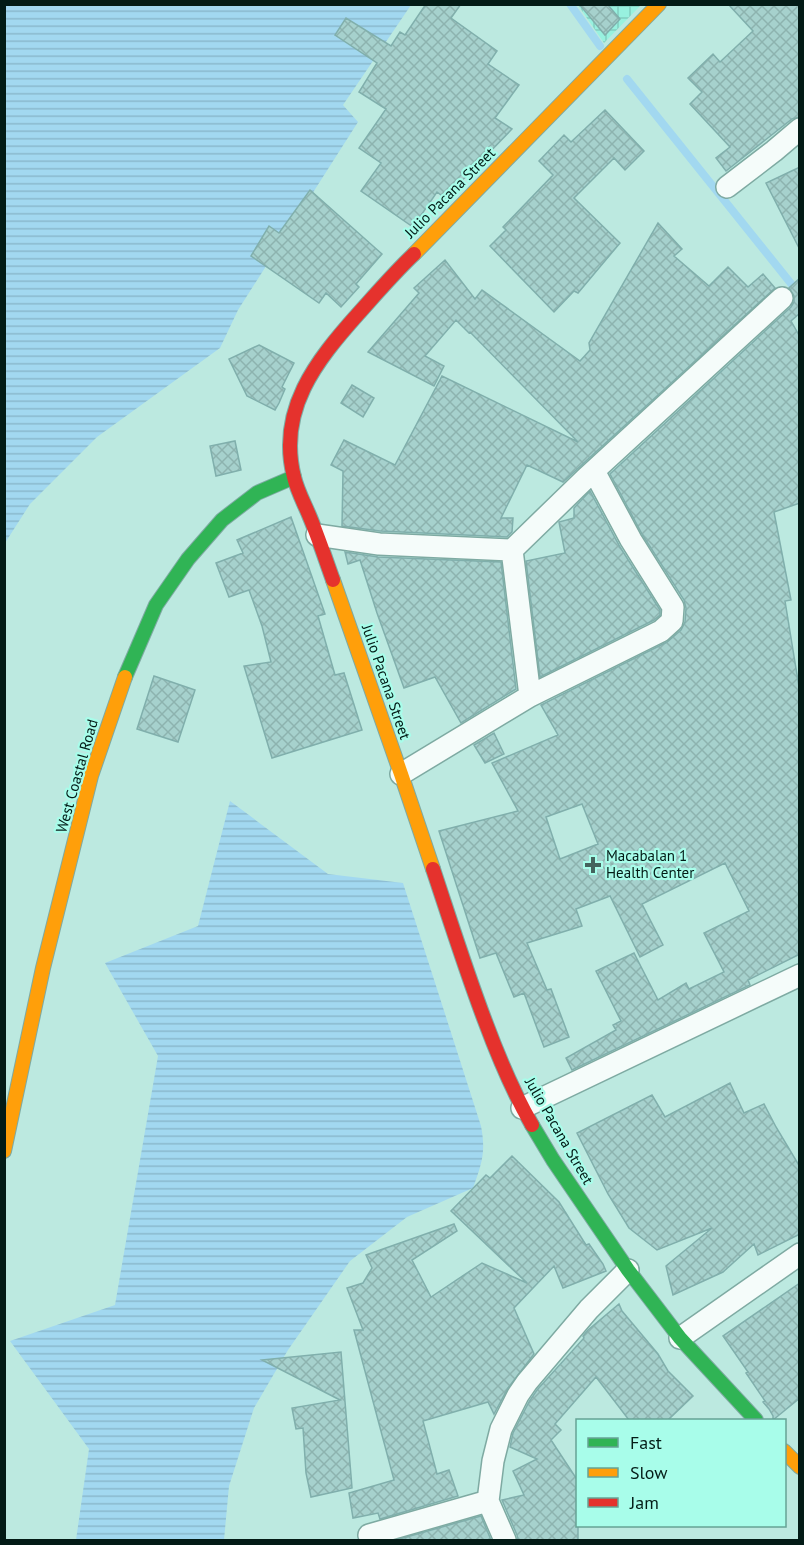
<svg xmlns="http://www.w3.org/2000/svg" width="804" height="1545" font-family="'PT Sans',sans-serif">
<style>
.industrial{fill:url(#industrial-grid)}
.water{fill:url(#water-rules)}
.lines{fill:none;stroke-linecap:round;stroke-linejoin:round}
.stream{stroke:#a2d8f0;stroke-width:8}
.building{fill:url(#building-cross-hatch);stroke:#80afac;stroke-width:1.5;fill-rule:evenodd}
.street-casing{stroke:#7eaaa2;stroke-width:24}
.fast-casing{stroke:#7eaaa2;stroke-width:16}
.slow-casing{stroke:#7eaaa2;stroke-width:16}
.jam-casing{stroke:#7eaaa2;stroke-width:16}
.street{stroke:#f5fcfa;stroke-width:21}
.fast{stroke:#30b455;stroke-width:14}
.slow{stroke:#ff9f0a;stroke-width:14}
.jam{stroke:#e5322d;stroke-width:14}
.poi-dot{fill:#44635d;stroke:#a8fdea;stroke-width:2}
.labels{text-anchor:middle;stroke-width:4.5;stroke-linejoin:round;paint-order:stroke}
.street-label{font-size:15px;fill:#031b16;stroke:#a8fdea}
.poi-label{font-size:15px;fill:#031b16;stroke:#a8fdea;text-anchor:start}
</style>
<defs>
<pattern id="industrial-grid" width="8" height="8" patternUnits="userSpaceOnUse" patternTransform="scale(1.5)"><rect width="8" height="8" fill="#98f1df"/><path d="M0 4h8M4 0v8" fill="none" stroke="#81cebf"/></pattern>
<pattern id="water-rules" width="6" height="5" patternUnits="userSpaceOnUse" patternTransform="scale(1.5)"><rect width="6" height="5" fill="#a2d8f0"/><path d="M0 2.5h6" fill="none" stroke="#8ab9cd"/></pattern>
<pattern id="building-cross-hatch" width="8" height="8" patternUnits="userSpaceOnUse" patternTransform="scale(1.5)"><rect width="8" height="8" fill="#a6d1cd"/><path d="M0 0l8 8M0 8l8-8" fill="none" stroke="#8db3af"/></pattern>
</defs>
<rect width="100%" height="100%" fill="#bce9e0"/>
<!-- industrial -->
<path class="industrial" d="M 578,5 L 641,5 L 604,43 Z"/>
<!-- water -->
<path class="water" d="M 5,5 L 411,5 L 343,105 L 358,122 L 238,310 L 220,348 L 97,437 L 30,504 L 5,543 Z
M 230,801 L 328,874 L 403,883 L 481,1126 C 486,1152 482,1163 473,1188 L 407,1217 L 350,1261 L 288,1350 L 254,1408 L 229,1486 L 224,1540 L 76,1540 L 89,1449 L 10,1341 L 115,1305 L 158,1056 L 105,963 L 198,926 Z"/>
<g class="lines">
<!-- stream -->
<path class="stream" d="M 570,4 L 600,46
M 627,79 L 797,291"/>
</g>
<!-- building -->
<path class="building" d="M 426,4 L 461,4 L 451,18 L 497,51 L 488,64 L 519,85 L 495,118 L 512,129 L 445,198 L 437,192 L 413,227 L 361,191 L 381,163 L 359,148 L 386,109 L 359,92 L 377,63 L 335,35 L 346,18 L 391,46 L 400,32 L 405,35 Z
M 579,4 L 607,4 L 620,19 L 605,35 Z
M 728,4 L 800,4 L 800,117 L 792,119 L 726,171 L 716,158 L 730,147 L 690,104 L 702,92 L 688,78 L 713,54 L 720,62 L 753,31 Z
M 605,110 L 644,151 L 625,170 L 614,158 L 574,198 L 620,243 L 578,293 L 574,291 L 554,312 L 490,246 L 506,230 L 503,227 L 553,175 L 539,161 L 564,135 L 571,142 Z
M 800,167 L 800,250 L 766,183 Z
M 310,190 L 382,254 L 356,284 L 359,287 L 341,307 L 326,293 L 319,303 L 251,256 L 269,226 L 279,233 Z
M 658,223 L 682,249 L 674,256 L 709,286 L 728,267 L 748,287 L 763,274 L 775,288 L 563,482 L 527,465 L 501,518 L 513,518 L 512,532 L 507,537 L 380,531 L 342,526 L 343,471 L 331,465 L 344,440 L 395,465 L 442,376 L 578,442 L 470,332 L 469,333 L 456,320 L 425,356 L 444,366 L 434,386 L 368,352 L 419,293 L 414,288 L 445,260 L 475,299 L 482,290 L 580,361 L 590,350 L 589,343 Z
M 800,278 L 800,313 L 791,321 L 800,337 L 800,503 L 774,512 L 791,600 L 785,601 L 800,693 L 800,954 L 748,980 L 750,985 L 572,1070 L 566,1058 L 616,1030 L 613,1025 L 621,1021 L 596,971 L 634,953 L 658,1000 L 686,983 L 689,989 L 724,972 L 704,933 L 749,911 L 725,863 L 642,904 L 663,945 L 640,957 L 610,896 L 576,909 L 582,926 L 527,943 L 547,990 L 551,989 L 569,1037 L 544,1047 L 524,993 L 514,997 L 496,953 L 480,958 L 439,831 L 518,811 L 492,763 L 558,735 L 541,705 L 667,642 L 681,630 L 685,622 L 686,608 L 684,600 L 642,534 L 610,474 L 791,307 L 794,302 L 794,296 L 789,288 ZM 582,804 L 598,844 L 560,859 L 546,817 Z
M 259,345 L 294,363 L 282,387 L 285,389 L 279,403 L 275,410 L 247,396 L 229,359 Z
M 352,385 L 374,398 L 363,417 L 341,403 Z
M 235,441 L 241,470 L 216,476 L 210,446 Z
M 590,491 L 620,547 L 660,610 L 660,615 L 654,620 L 540,677 L 526,561 L 565,553 L 559,522 L 574,518 L 574,508 Z
M 291,517 L 325,614 L 318,616 L 335,675 L 344,673 L 362,730 L 272,758 L 244,666 L 271,662 L 262,626 L 249,590 L 229,597 L 216,563 L 243,553 L 237,540 Z
M 345,552 L 378,557 L 501,562 L 516,689 L 461,723 L 435,677 L 404,688 L 377,613 L 360,560 L 348,564 Z
M 154,676 L 195,690 L 178,742 L 137,729 Z
M 494,733 L 504,754 L 485,763 L 474,745 Z
M 730,1083 L 744,1113 L 764,1104 L 776,1127 L 800,1167 L 800,1234 L 758,1255 L 754,1244 L 723,1272 L 673,1295 L 666,1266 L 712,1228 L 657,1250 L 629,1228 L 608,1194 L 577,1133 L 652,1095 L 665,1117 Z
M 512,1156 L 559,1202 L 586,1245 L 589,1244 L 603,1264 L 606,1271 L 563,1288 L 554,1266 L 514,1308 L 534,1354 L 508,1388 L 494,1414 L 488,1402 L 423,1421 L 437,1474 L 449,1470 L 458,1496 L 380,1519 L 378,1513 L 353,1518 L 349,1493 L 394,1480 L 354,1330 L 363,1330 L 347,1288 L 363,1283 L 372,1268 L 366,1255 L 454,1224 L 457,1231 L 412,1260 L 431,1297 L 482,1263 L 527,1283 L 451,1211 L 486,1175 L 490,1178 Z
M 800,1283 L 800,1398 L 773,1420 L 773,1416 L 769,1409 L 763,1402 L 765,1401 L 746,1373 L 748,1372 L 723,1336 Z
M 619,1304 L 622,1311 L 658,1354 L 668,1371 L 693,1396 L 668,1420 L 629,1420 L 596,1377 L 555,1424 L 561,1430 L 551,1440 L 578,1481 L 578,1540 L 518,1540 L 517,1535 L 502,1500 L 524,1495 L 513,1471 L 537,1459 L 510,1447 L 513,1433 L 529,1402 L 537,1390 L 584,1338 L 583,1336 L 588,1330 Z
M 341,1352 L 352,1488 L 311,1497 L 306,1473 L 303,1428 L 296,1429 L 292,1408 L 340,1400 L 262,1360 Z
M 481,1516 L 491,1540 L 396,1540 Z"/>
<g class="lines">
<!-- street casing -->
<g class="street-casing">
<path id="street" d="M 727,187 L 774,151 L 800,129
M 317,535 L 379,544 L 512,550
M 530,696 L 512,550 L 585,479 L 782,298
M 401,774 L 530,696 L 661,631 L 672,621 L 673,607 L 631,540 L 594,471
M 522,1108 L 800,975
M 680,1338 L 800,1254
M 369,1535 L 488,1501
M 505,1540 L 488,1501 L 493,1461 L 501,1429 L 518,1395 L 527,1382 L 589,1309 L 628,1270"/>
</g>
<!-- fast casing -->
<g class="fast-casing">
<path id="fast" d="M 125,677 L 156,605 L 188,559 L 222,520 L 257,493 L 294,477
M 532,1125 L 553,1160 L 628,1270 L 680,1338 L 756,1420"/>
</g>
<!-- slow casing -->
<g class="slow-casing">
<path id="slow" d="M 414,254 L 659,4
M 333,580 L 401,774 L 433,869
M 4,1151 L 43,968 L 91,776 L 125,677
M 784,1451 L 800,1467"/>
</g>
<!-- jam casing -->
<g class="jam-casing">
<path id="jam" d="M 333,580 C 325,558 318,536 309,515 C 304,503 297,490 294,477 C 277,410 316,361 358,314 C 376,294 394,273 414,254
M 433,869 C 450,920 466,971 485,1021 C 498,1056 513,1092 532,1125"/>
</g>
<!-- street -->
<use href="#street" class="street"/>
<!-- fast -->
<use href="#fast" class="fast"/>
<!-- slow -->
<use href="#slow" class="slow"/>
<!-- jam -->
<use href="#jam" class="jam"/>
</g>
<!-- markers -->
<path class="poi-dot" d="M590 856h6v6h6v6h-6v6h-6v-6h-6v-6h6z"/>
<g class="labels">
<!-- street labels -->
<g class="street-label">
<text transform="translate(450 193) rotate(-45)" y="5">Julio Pacana Street</text>
<text transform="translate(386 682) rotate(71)" y="5">Julio Pacana Street</text>
<text transform="translate(77 776) rotate(-74)" y="5">West Coastal Road</text>
<text transform="translate(559 1131) rotate(60)" y="5">Julio Pacana Street</text>
</g>
<!-- poi labels -->
<g class="poi-label">
<text x="606" y="861">Macabalan 1<tspan x="606" dy="17">Health Center</tspan></text>
</g>
</g>
<!-- border -->
<rect width="804" height="1545" fill="none" stroke="#031b16" stroke-width="12"/>
<!-- legend -->
<rect x="576" y="1419" width="210" height="108" fill="#a8fdea" stroke="#66a395" stroke-width="1.5"/>
<rect x="588" y="1438" width="30" height="9" fill="#30b455" stroke="#66a395" stroke-width="1.5"/>
<text x="630" y="1449" font-size="18" fill="#031b16">Fast</text>
<rect x="588" y="1468" width="30" height="9" fill="#ff9f0a" stroke="#66a395" stroke-width="1.5"/>
<text x="630" y="1479" font-size="18" fill="#031b16">Slow</text>
<rect x="588" y="1498" width="30" height="9" fill="#e5322d" stroke="#66a395" stroke-width="1.5"/>
<text x="630" y="1509" font-size="18" fill="#031b16">Jam</text>
</svg>
